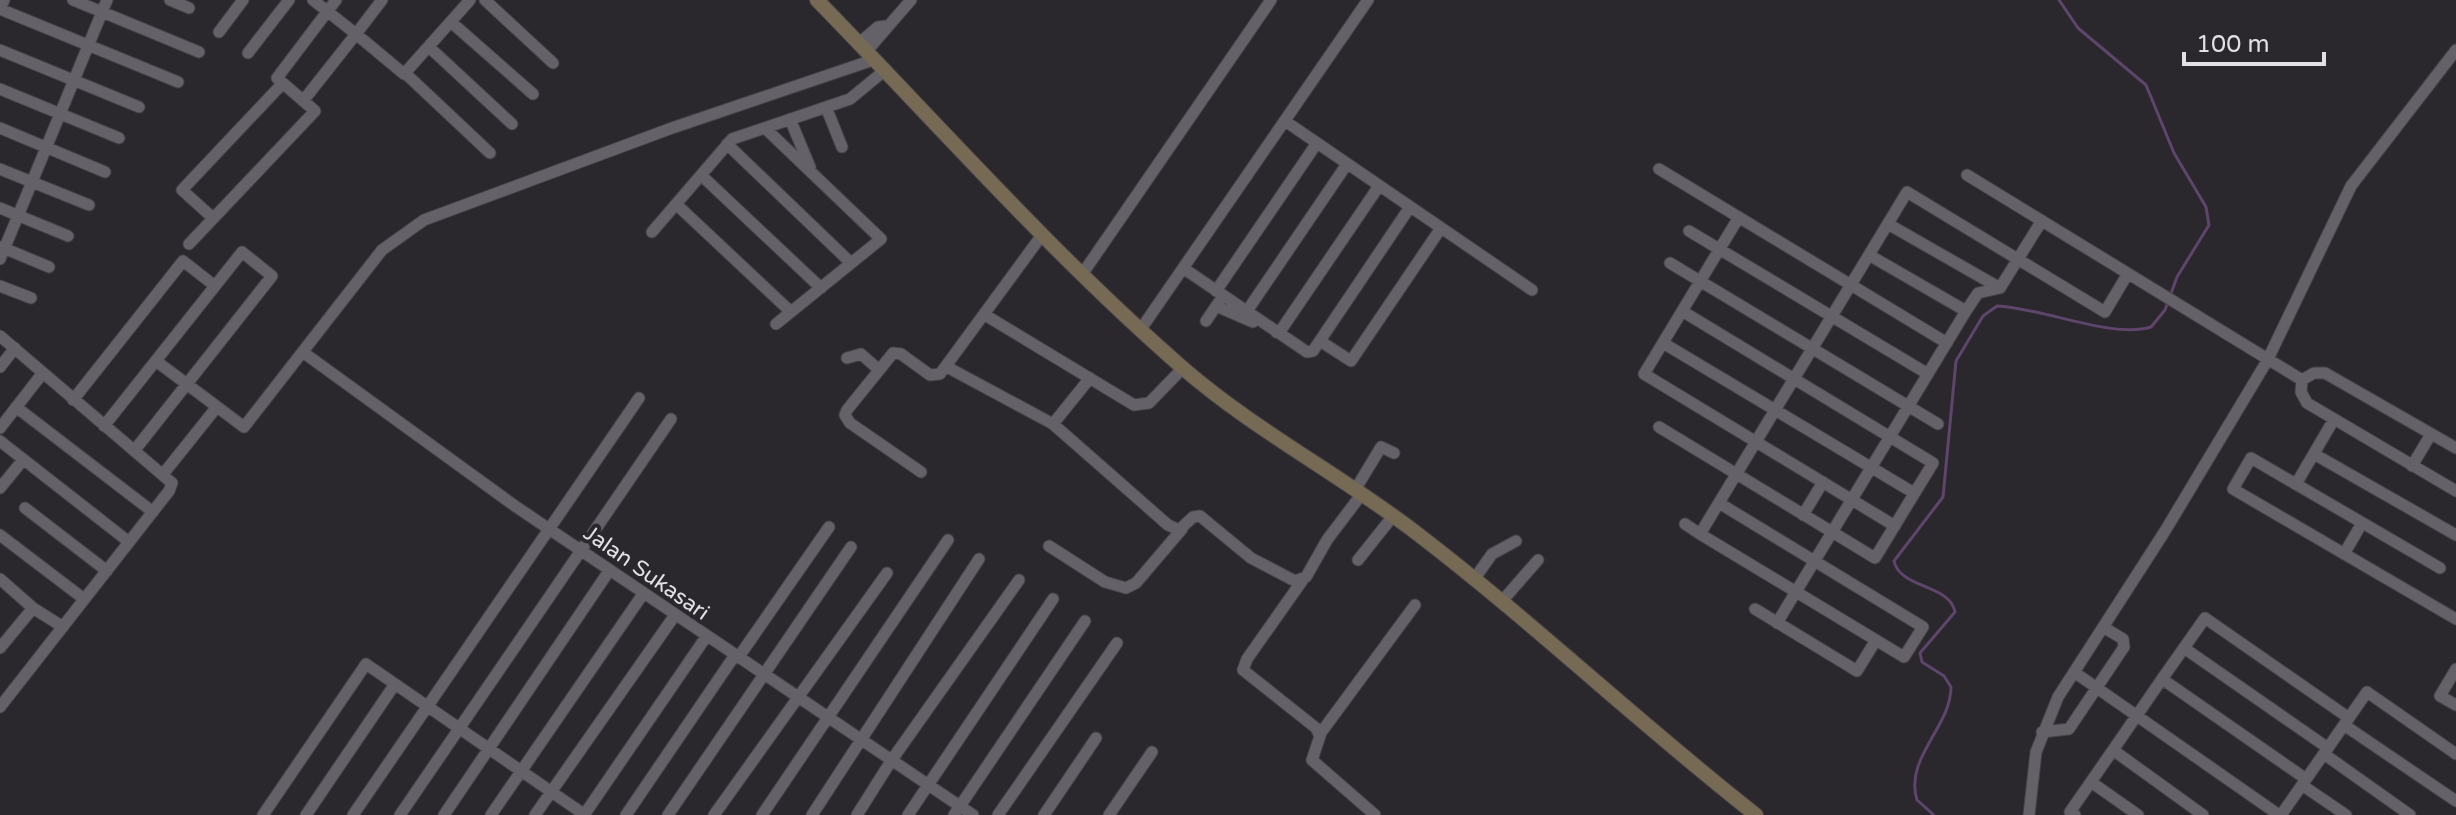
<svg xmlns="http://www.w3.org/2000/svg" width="2456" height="815" font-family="'Varela Round',sans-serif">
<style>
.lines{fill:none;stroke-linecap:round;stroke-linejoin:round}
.stream{stroke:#5e456b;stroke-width:3}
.street-casing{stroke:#454247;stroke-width:13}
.secondary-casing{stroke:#454247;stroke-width:16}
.street{stroke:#656168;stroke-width:11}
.secondary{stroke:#776a54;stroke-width:14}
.labels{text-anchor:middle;stroke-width:8;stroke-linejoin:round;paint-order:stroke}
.street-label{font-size:22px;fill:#e3e0e5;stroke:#2a272d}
</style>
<rect width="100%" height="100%" fill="#2a272d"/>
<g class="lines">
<!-- stream -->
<path class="stream" d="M 1934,815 L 1917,800 C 1904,758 1951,727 1951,687 L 1944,676 L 1922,662 L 1920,653 L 1955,612 C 1950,584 1900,589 1894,561 L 1943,497 L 1956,361 L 1983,316 L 1997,306 C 2044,308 2111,339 2151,327 L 2165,310 L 2177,277 L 2209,225 L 2206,207 L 2174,153 L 2146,85 L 2078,28 L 2059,0"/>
<!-- street casing -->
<g class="street-casing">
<path id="street" d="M 4,0 L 0,9 L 178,82
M 73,0 L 199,52
M 170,0 L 189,8
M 313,0 L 356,34 L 382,0
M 485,0 L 553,63
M 451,22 L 533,94
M 219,32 L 243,0
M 858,44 L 878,27 L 886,26
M 429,47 L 512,124
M 0,50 L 139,107
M 866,52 L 911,0
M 248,53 L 289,0
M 406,74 L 490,153
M 0,89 L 119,138
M 303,101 L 356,34 L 404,74 L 470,0
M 826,107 L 842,147
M 790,119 L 810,167
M 1285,121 L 1532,290
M 0,128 L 105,172
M 765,128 L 881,239 L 776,324
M 727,144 L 851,263
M 0,169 L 32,182 L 0,259
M 1659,169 L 1947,343
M 701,175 L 821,288
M 1967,175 L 2302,380 L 2314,373 L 2325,373 L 2456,448
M 676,204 L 791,312
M 89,205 L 32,182 L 107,0
M 0,208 L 68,236
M 1739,217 L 1644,374 L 1895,526
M 213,218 L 182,190 L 283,83
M 1888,224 L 2000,288
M 1689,231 L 1928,374
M 652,232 L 732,139 L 850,99 L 884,71
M 189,244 L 315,111 L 277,78 L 336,0
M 1,247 L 49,267
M 1869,255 L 1966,311
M 1670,263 L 1938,424
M 1183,268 L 1307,352 L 1313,351 L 1410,207
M 1083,273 L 1271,0
M 0,286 L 31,298
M 1216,291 L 1317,143
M 1216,306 L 1253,322
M 1247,311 L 1347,164
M 985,315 L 1134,405 L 1149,403 L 1183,368
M 1206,321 L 1219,302
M 1141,329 L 1368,0
M 1276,332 L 1279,333 L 1379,186
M 0,336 L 172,483 L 169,491 L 0,707
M 1320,341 L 1351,361 L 1441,228
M 1663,343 L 1914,493
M 304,353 L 515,506 L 973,815
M 847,358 L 861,354 L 878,369
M 156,361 L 244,427 L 382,250 L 424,220 L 672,128 L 873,60
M 0,367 L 15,348
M 947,367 L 1053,424 L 1168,525 L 1179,530 L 1193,517 L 1200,516 L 1251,558 L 1295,581 L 1306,577 L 1327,540 L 1361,495
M 2302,380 L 2301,392 L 2307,403 L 2456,491
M 73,400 L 183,261 L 215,286
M 16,407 L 153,512
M 1053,424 L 1090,378
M 104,426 L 242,252 L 272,276 L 134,451
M 1659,427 L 1875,558 L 1933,463 L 1682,311
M 0,428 L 42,374
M 0,441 L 129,542
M 2314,454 L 2456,535
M 2412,466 L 2431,434
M 921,472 L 850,423 L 845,415 L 847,410 L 893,353 L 901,354 L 930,375 L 940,374 L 1042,235
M 164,473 L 216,408
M 2296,484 L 2333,421
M 0,488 L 23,460
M 1355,490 L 1381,447 L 1394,453
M 1719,503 L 1923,627 L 1904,657 L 1700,534 L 1907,192 L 2105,312 L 2127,275
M 25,508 L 107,571
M 1803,515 L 1823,482
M 1685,524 L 1700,534
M 0,535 L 84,599
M 1049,546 L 1105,582 L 1126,588 L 1136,583 L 1182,529
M 2344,554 L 2362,523
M 1358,560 L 1393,516
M 2440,568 L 2251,458 L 2233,489 L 2456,619
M 1475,578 L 1492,554 L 1516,541
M 0,579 L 33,608 L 63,627
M 1302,581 L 1247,659 L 1243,670 L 1316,728 L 1320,736 L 1312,760 L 1375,815
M 1503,600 L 1538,560
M 1755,609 L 1857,671 L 1876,640
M 1777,623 L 1966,311 L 1978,293 L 2000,288 L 2041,222
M 0,648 L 33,608
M 2184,648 L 2328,748
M 738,658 L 829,527
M 2456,669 L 2440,696 L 2456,705
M 2074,672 L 2279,815
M 2162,679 L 2205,618 L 2349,718
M 2344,725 L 2456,801
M 2042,732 L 2069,729 L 2124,647 L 2123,639 L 2103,627
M 1320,734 L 1415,605
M 2324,754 L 2410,815
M 2091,782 L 2138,815
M 2302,785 L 2346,815
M 263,815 L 366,664 L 585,815
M 306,815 L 395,684
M 353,815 L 639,398
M 400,815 L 671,419
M 444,815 L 609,571
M 491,815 L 643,594
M 535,815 L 675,615
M 584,815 L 706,637
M 626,815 L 735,655
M 668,815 L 851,547
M 714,815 L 887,573
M 762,815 L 948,540
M 812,815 L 979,559
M 857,815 L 891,761 L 1019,580
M 908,815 L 1053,599
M 954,815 L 1085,621
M 998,815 L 1117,643
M 1044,815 L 1096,738
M 1109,815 L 1152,752
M 2029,815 L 2036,752 L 2058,697 L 2165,531 L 2267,361 L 2351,186 L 2456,50
M 2075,815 L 2070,812 L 2113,750
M 2203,815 L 2113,750 L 2162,679 L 2306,779
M 2281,815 L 2367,692 L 2456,754"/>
</g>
<!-- secondary casing -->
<g class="secondary-casing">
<path id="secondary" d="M 817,0 C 938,124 1053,255 1184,369 C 1257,432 1343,476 1419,535 C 1535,624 1641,725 1756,815"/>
</g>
<!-- street -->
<use href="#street" class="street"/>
<!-- secondary -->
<use href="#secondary" class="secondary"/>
</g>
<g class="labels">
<!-- street labels -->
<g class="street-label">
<text transform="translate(647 572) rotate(35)" y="8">Jalan Sukasari</text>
</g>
</g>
<!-- scale -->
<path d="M2184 52v12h140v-12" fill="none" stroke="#e3e0e5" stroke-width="4"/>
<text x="2196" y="52" font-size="24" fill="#e3e0e5" stroke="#2a272d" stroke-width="6" paint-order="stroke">100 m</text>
</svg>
